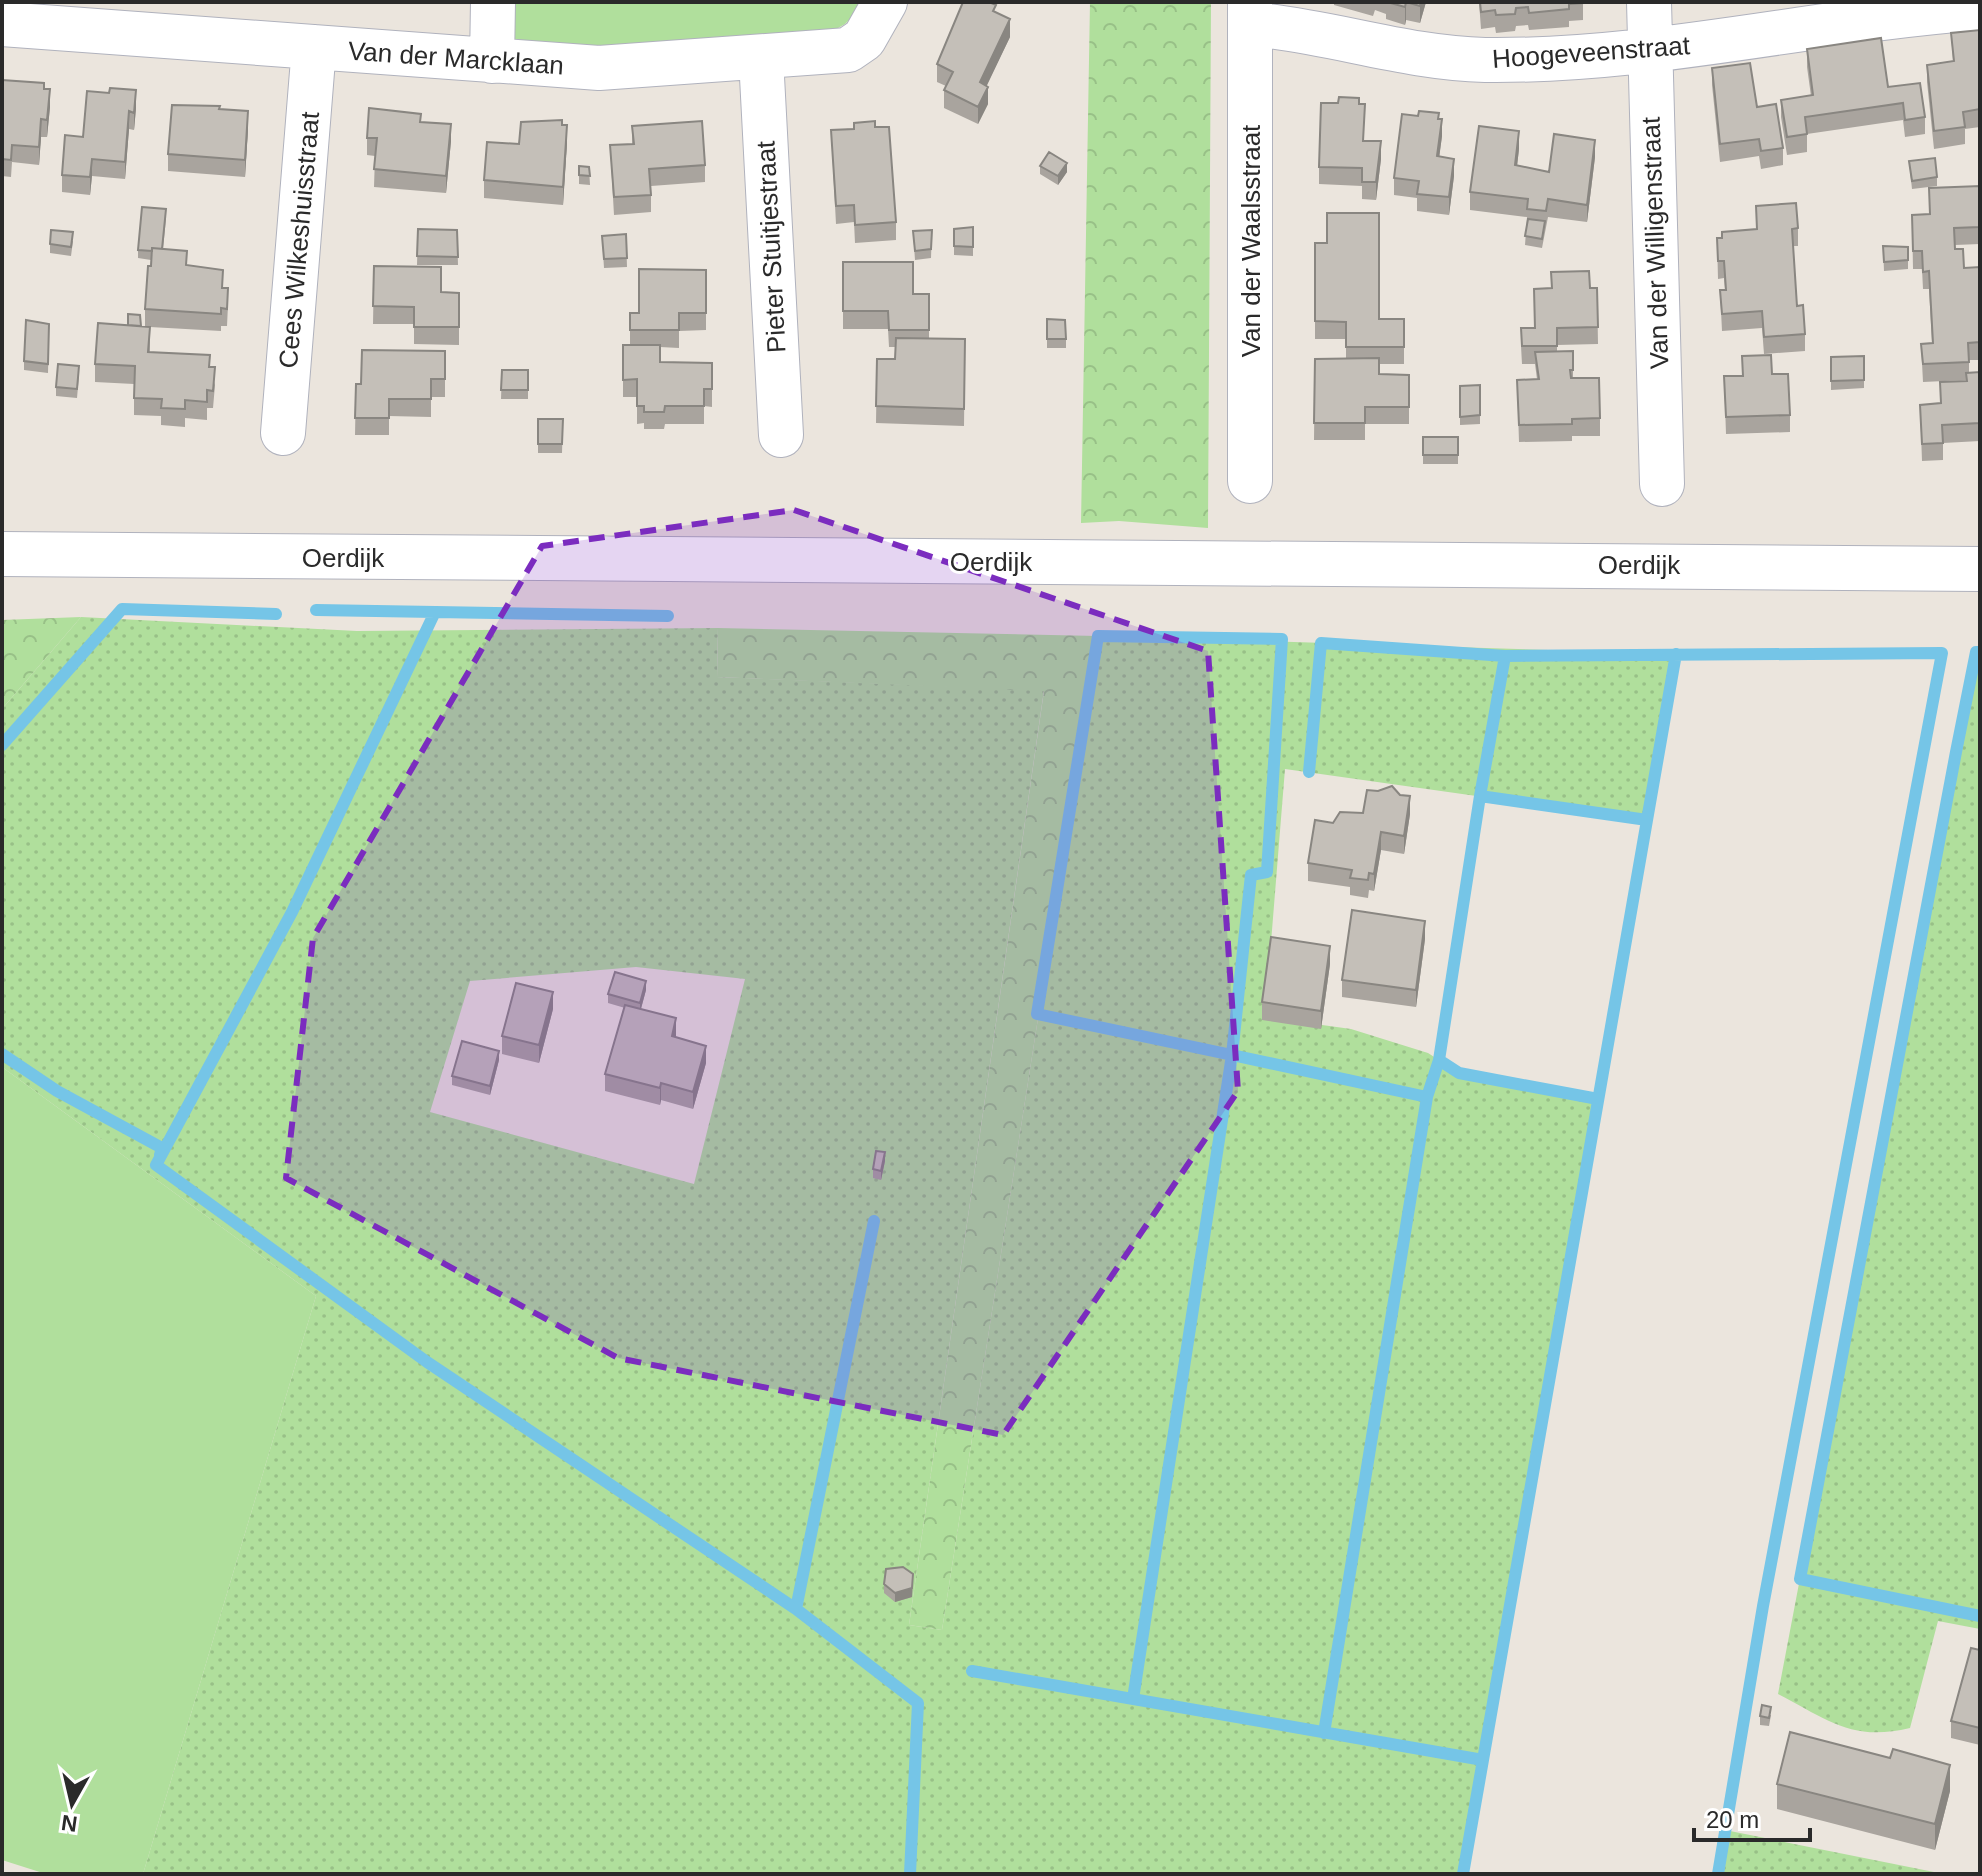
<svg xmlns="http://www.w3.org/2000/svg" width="1982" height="1876" font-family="Helvetica,sans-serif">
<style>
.grass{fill:url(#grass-dots);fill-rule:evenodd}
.forest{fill:url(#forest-crowns)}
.park{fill:#b0df9c}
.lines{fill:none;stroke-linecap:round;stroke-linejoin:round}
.stream{stroke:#75c5e7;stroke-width:12}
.minor-casing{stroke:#b0b2bd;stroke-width:46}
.minor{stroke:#fff;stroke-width:44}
.wall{fill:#a9a49e}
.shaded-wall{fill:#898681}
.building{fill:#c4bfb8;stroke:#898681;stroke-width:2}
.marked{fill:#7b2cbf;fill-opacity:0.2;stroke:#7b2cbf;stroke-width:6;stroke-dasharray:16 10;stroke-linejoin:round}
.labels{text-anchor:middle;stroke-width:6;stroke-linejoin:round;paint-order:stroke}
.street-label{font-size:26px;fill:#2a2a2a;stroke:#fff}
</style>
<defs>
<pattern id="grass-dots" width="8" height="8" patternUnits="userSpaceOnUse" patternTransform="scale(2)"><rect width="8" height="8" fill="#b0df9c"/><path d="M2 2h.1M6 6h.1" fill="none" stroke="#98c087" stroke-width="1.8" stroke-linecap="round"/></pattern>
<pattern id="forest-crowns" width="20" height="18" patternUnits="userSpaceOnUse" patternTransform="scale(2)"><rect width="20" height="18" fill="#b0df9c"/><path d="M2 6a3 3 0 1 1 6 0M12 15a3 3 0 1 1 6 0" fill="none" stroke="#98c087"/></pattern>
</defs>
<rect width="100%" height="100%" fill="#ebe5dd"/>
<!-- grass -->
<path class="grass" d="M 81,617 L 357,631 L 718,628 L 717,677 L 1044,690 L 909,1625 L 942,1630 L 1098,636 L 1676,654 L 1647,820 L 1285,769 L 1265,1017 L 1351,1029 L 1428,1053 L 1459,1073 L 1598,1099 L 1463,1874 L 143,1874 L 316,1296 L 2,1067 L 2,709 ZM 636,967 L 745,979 L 694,1184 L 430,1112 L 470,981 Z
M 1976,652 L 1980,652 L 1980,1629 L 1938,1621 L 1910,1728 C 1852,1742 1828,1720 1778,1694 Z
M 1725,1830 L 1944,1874 L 1717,1874 Z"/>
<!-- forest -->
<path class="forest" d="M 1090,2 L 1211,2 L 1208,528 L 1119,521 L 1081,523 Z
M 81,617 L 2,709 L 2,620 Z
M 718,628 L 1098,636 L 942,1630 L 909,1625 L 1044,691 L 717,677 Z"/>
<!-- park -->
<path class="park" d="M 506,2 L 867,2 L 845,24 L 824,36 L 661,48 L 505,44 Z
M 2,1067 L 316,1296 L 143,1874 L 46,1874 L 2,1860 Z"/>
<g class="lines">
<!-- stream -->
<path class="stream" d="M 316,610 L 668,616
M 435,612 L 292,912 L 156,1165 L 427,1362 L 796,1609 L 874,1221
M 1098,636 L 1282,639 L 1267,872 L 1251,875 L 1232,1055 L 1037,1014 Z
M 1980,652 L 1976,652 L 1956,752 L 1800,1579 L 1980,1616
M 1505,656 L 1480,796 L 1647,820
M 2,745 L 122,609 L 276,614
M 1309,772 L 1321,643 L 1505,656 L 1942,653 L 1763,1606 L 1718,1874
M 1480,796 L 1439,1060 L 1459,1073 L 1598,1099
M 2,1054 L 57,1091 L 162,1148 L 160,1155
M 796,1609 L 918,1703 L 910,1874
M 972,1671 L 1483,1760 L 1676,654
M 1133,1699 L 1232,1055 L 1427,1097
M 1324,1733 L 1427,1097 L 1439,1060
M 1463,1874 L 1483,1760"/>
<!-- minor casing -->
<g class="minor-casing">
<path id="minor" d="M 1649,2 L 1662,484
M 2,24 L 599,68 L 848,50 L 864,39 L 885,2
M 1251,24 C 1330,31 1405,58 1485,60 C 1652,62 1814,20 1980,8
M 761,58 L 781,435
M 492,61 L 493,2
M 283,433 L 314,47
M 1250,481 L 1250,2
M 2,554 L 1980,569"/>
</g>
<!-- minor -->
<use href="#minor" class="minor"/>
</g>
<!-- wall -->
<path class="wall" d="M 1334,2 L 1426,2 L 1420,23 L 1406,20 L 1405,25 L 1386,19 L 1386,14 L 1375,10 L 1373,16 L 1334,5 Z
M 1479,2 L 1583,2 L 1583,20 L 1569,21 L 1569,27 L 1529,30 L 1528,25 L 1516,26 L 1515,31 L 1496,33 L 1495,27 L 1481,29 Z
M 996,12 L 1010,37 L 986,86 L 988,104 L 978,124 L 944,108 L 944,90 L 946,86 L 937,82 L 937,64 Z
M 1980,30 L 1980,127 L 1965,129 L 1965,144 L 1934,149 L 1927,82 L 1927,65 L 1953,61 L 1951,33 Z
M 1807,49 L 1888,87 L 1925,117 L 1925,134 L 1905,137 L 1903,120 L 1807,134 L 1807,152 L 1787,155 L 1781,117 L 1781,100 L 1811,96 L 1807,67 Z
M 1712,68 L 1757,107 L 1783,148 L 1783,165 L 1761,169 L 1759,156 L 1720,162 L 1712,85 Z
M 2,80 L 44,89 L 50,107 L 47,137 L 41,137 L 39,165 L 12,162 L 11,177 L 2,176 Z
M 1359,104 L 1364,141 L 1381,159 L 1376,200 L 1362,199 L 1362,186 L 1319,184 L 1319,167 Z
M 136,108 L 134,130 L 129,129 L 125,179 L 92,176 L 90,195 L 62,192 L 62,175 L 83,137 Z
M 220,109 L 248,129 L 245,177 L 168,171 L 168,154 Z
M 1439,119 L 1442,136 L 1439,157 L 1454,176 L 1449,215 L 1417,211 L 1417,198 L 1394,195 L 1394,178 Z
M 421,122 L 451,141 L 446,193 L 374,187 L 375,156 L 367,155 L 367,138 Z
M 562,125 L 567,143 L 563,205 L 484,198 L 484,180 L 519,144 Z
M 632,126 L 705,165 L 705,182 L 651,186 L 651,212 L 614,215 L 610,145 L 632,144 Z
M 875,127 L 896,222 L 896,240 L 855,243 L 854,222 L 836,224 L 831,130 Z
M 1519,149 L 1517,166 L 1549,172 L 1595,157 L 1587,222 L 1548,217 L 1542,248 L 1525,245 L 1527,217 L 1470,210 L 1470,192 Z
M 1909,161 L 1937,177 L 1937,186 L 1912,189 Z
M 579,166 L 589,167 L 590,185 L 579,184 Z
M 1040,166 L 1067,172 L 1058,185 L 1040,174 Z
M 1980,186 L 1980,244 L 1955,245 L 1955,249 L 1964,268 L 1980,267 L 1980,360 L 1969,360 L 1969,373 L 1980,372 L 1980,441 L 1943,443 L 1943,460 L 1922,461 L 1920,405 L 1940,403 L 1940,382 L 1966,381 L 1966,380 L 1923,382 L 1921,344 L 1932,343 L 1929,289 L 1923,289 L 1922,269 L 1913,269 L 1912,215 L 1929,214 L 1929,188 Z
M 1756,206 L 1798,228 L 1798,246 L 1793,246 L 1797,306 L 1805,334 L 1805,351 L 1764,354 L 1762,328 L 1722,331 L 1720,290 L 1725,290 L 1724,278 L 1718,279 L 1717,238 L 1756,229 Z
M 166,218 L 163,249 L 187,266 L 223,288 L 228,305 L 227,326 L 221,326 L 221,331 L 150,327 L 150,352 L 210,367 L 215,385 L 213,408 L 207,408 L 207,420 L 185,418 L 185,427 L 161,425 L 161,416 L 134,415 L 134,384 L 95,382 L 95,364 L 141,326 L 145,326 L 145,309 L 151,260 L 138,258 L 138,250 Z
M 973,227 L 973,256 L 954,255 L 954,229 Z
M 418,229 L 457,230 L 458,265 L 417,265 Z
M 932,230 L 931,258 L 915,260 L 913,231 Z
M 626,234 L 627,267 L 604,268 L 602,236 Z
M 73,241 L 71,256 L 50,253 L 50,244 Z
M 1315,243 L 1379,319 L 1404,337 L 1404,364 L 1379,364 L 1379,374 L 1409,375 L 1409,424 L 1365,424 L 1365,440 L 1314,440 L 1315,359 L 1346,359 L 1346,339 L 1315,339 Z
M 1883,246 L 1908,247 L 1908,269 L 1884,271 Z
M 843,262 L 913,294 L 929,294 L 929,339 L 965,339 L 964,426 L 876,423 L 877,359 L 895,359 L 895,347 L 889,347 L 888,329 L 843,329 Z
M 374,266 L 441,292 L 459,293 L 459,345 L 414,344 L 414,324 L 373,324 Z
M 706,270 L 706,330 L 679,331 L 679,348 L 660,347 L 660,362 L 712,363 L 712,407 L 704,406 L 704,424 L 665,424 L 664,429 L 644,429 L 644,423 L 637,424 L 637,397 L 623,397 L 623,345 L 630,345 L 630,313 L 639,313 Z
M 1590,288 L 1597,288 L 1598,344 L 1557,345 L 1557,351 L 1573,351 L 1573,378 L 1600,418 L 1600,436 L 1572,436 L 1572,441 L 1519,442 L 1517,380 L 1537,379 L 1535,364 L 1522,364 L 1521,346 L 1535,328 Z
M 1047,319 L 1066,339 L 1066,348 L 1047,348 Z
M 49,324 L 48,373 L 24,370 L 24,361 Z
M 445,351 L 445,397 L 431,397 L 431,417 L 389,416 L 389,435 L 355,435 L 356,384 L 361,384 Z
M 1742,356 L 1772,374 L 1790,415 L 1790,432 L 1726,434 L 1724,376 L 1742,376 Z
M 1864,356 L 1864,388 L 1831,390 L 1831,357 Z
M 502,370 L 528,370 L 528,399 L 501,399 Z
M 79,375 L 77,398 L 56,396 L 56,387 Z
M 1480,385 L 1480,424 L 1460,425 L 1460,386 Z
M 538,419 L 563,419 L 562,453 L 538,453 Z
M 1423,437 L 1458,437 L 1458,464 L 1423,464 Z
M 1410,814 L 1404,854 L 1381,850 L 1374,891 L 1369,890 L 1368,898 L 1350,895 L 1350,887 L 1308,881 L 1308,863 L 1333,823 Z
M 1425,939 L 1416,1007 L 1342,997 L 1342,980 Z
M 1330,964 L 1321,1029 L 1262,1020 L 1262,1002 Z
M 646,990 L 641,1009 L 706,1063 L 693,1109 L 661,1100 L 660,1105 L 605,1091 L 605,1074 L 625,1008 L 608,1003 L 608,994 Z
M 553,1009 L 539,1063 L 502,1054 L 502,1036 Z
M 499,1060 L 490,1095 L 452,1085 L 452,1076 Z
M 885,1161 L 881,1180 L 873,1178 L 873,1169 Z
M 913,1583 L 912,1597 L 895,1602 L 884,1593 L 884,1584 Z
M 1980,1650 L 1980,1745 L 1951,1738 L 1951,1721 Z
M 1771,1715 L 1769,1726 L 1760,1725 L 1760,1716 Z
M 1777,1784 L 1950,1791 L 1935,1850 L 1777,1809 Z"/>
<!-- shaded-wall -->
<path class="shaded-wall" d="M 1406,2 L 1406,20 L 1405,25 L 1405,7 Z
M 1421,2 L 1426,2 L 1420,23 L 1420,6 Z
M 1010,19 L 1010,37 L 980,100 L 980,82 Z
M 988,87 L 988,104 L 978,124 L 978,107 Z
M 50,89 L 50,107 L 47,137 L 47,120 Z
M 136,90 L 136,108 L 134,130 L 134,113 Z
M 129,111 L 129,129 L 125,179 L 125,162 Z
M 248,111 L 248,129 L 245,177 L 245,160 Z
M 41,119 L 41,137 L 39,165 L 39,147 Z
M 1442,119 L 1442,136 L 1437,174 L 1437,156 Z
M 451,124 L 451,141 L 446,193 L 446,176 Z
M 567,125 L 567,143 L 563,205 L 563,187 Z
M 1519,131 L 1519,149 L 1515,183 L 1515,165 Z
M 1595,140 L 1595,157 L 1587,222 L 1587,205 Z
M 1381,141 L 1381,159 L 1376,200 L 1376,182 Z
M 92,159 L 92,176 L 90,195 L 90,177 Z
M 1454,159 L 1454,176 L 1449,215 L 1449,197 Z
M 1067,163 L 1067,172 L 1058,185 L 1058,176 Z
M 1410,796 L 1410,814 L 1404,854 L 1404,836 Z
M 1381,832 L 1381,850 L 1374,891 L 1374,874 Z
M 1425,921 L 1425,939 L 1416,1007 L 1416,990 Z
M 1330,946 L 1330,964 L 1321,1029 L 1321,1011 Z
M 646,981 L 646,990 L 640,1012 L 640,1003 Z
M 553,992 L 553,1009 L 539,1063 L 539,1045 Z
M 676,1018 L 676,1036 L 672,1053 L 672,1036 Z
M 706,1046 L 706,1063 L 693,1109 L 693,1092 Z
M 499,1051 L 499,1060 L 490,1095 L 490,1086 Z
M 661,1083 L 661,1100 L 660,1105 L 660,1088 Z
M 885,1152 L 885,1161 L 881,1180 L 881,1171 Z
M 913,1574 L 912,1597 L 895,1602 L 895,1593 Z
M 1950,1765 L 1950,1791 L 1935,1850 L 1935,1824 Z"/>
<!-- building -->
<path class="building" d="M 963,2 L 989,2 L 996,5 L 993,11 L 1010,19 L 980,82 L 988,87 L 978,107 L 944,90 L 953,72 L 937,64 Z
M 1387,2 L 1421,2 L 1420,6 L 1406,2 L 1405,7 Z
M 1480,2 L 1583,2 L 1583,3 L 1569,4 L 1569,9 L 1529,13 L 1528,7 L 1516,8 L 1515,14 L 1496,15 L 1495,10 L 1481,12 Z
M 1980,30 L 1980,109 L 1963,112 L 1965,127 L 1934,131 L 1927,65 L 1954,61 L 1951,33 Z
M 1881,38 L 1888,87 L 1920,83 L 1925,117 L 1905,120 L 1903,103 L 1805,117 L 1807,134 L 1787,137 L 1781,100 L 1813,95 L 1807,49 Z
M 1750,63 L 1757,107 L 1776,104 L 1783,148 L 1761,151 L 1759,139 L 1720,144 L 1712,68 Z
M 2,80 L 44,83 L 44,89 L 50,89 L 47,120 L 41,119 L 39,147 L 12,145 L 11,160 L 2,159 Z
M 110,88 L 136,90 L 134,113 L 129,111 L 125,162 L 92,159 L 90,177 L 62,175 L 65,135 L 83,137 L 87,91 L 109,93 Z
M 1339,97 L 1359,98 L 1359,104 L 1365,104 L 1363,141 L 1381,141 L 1376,182 L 1362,182 L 1362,168 L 1319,167 L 1321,103 L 1338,103 Z
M 172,105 L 220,106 L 219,109 L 248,111 L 245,160 L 168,154 Z
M 369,108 L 421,114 L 420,122 L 451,124 L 446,176 L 374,169 L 377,138 L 367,138 Z
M 1419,111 L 1439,113 L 1438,119 L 1442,119 L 1437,156 L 1454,159 L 1449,197 L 1417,194 L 1419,181 L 1394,178 L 1402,114 L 1418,116 Z
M 562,120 L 562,125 L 567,125 L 563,187 L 484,180 L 487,142 L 519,144 L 521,122 Z
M 702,121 L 705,165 L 649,169 L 651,195 L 614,197 L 610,145 L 634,144 L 632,126 Z
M 875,121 L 875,127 L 889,127 L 896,222 L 855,225 L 854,205 L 836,206 L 831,130 L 854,129 L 854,123 Z
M 1479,126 L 1519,131 L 1515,165 L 1549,172 L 1554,134 L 1595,140 L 1587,205 L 1548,199 L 1546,211 L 1527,209 L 1528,199 L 1470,192 Z
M 1049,152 L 1067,163 L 1058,176 L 1040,166 Z
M 1935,158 L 1937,177 L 1912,181 L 1909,161 Z
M 579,166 L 589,167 L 590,176 L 579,175 Z
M 1980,186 L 1980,227 L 1954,228 L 1955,249 L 1963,249 L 1964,268 L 1980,267 L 1980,342 L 1968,343 L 1969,362 L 1923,364 L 1921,344 L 1933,343 L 1929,271 L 1923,272 L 1922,251 L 1913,251 L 1912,215 L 1930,214 L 1929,188 Z
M 1796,203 L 1798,228 L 1792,229 L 1797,306 L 1803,305 L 1805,334 L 1764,337 L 1762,311 L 1722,314 L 1720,290 L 1726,290 L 1724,261 L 1718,261 L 1717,238 L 1722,238 L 1722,232 L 1757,229 L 1756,206 Z
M 142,207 L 166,209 L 162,249 L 152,248 L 152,251 L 138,250 Z
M 1327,213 L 1379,213 L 1379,319 L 1404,319 L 1404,347 L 1346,347 L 1346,322 L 1315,321 L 1315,243 L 1327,243 Z
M 1528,219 L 1545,221 L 1542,239 L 1525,236 Z
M 973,227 L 973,247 L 954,246 L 954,229 Z
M 418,229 L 457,230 L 458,257 L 417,256 Z
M 51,230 L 73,232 L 71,247 L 50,244 Z
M 932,230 L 931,249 L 915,251 L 913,231 Z
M 626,234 L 627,258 L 604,259 L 602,236 Z
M 1883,246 L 1908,247 L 1908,260 L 1884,262 Z
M 152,248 L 187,251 L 186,265 L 223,270 L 222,288 L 228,288 L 227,309 L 221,308 L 221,314 L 145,309 L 148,266 L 151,266 Z
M 843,262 L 913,262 L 913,294 L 929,294 L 929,330 L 889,330 L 888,311 L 843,311 Z
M 374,266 L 441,267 L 441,292 L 459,293 L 459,327 L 414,327 L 414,307 L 373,306 Z
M 639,269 L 706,270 L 706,313 L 679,313 L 679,330 L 630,330 L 630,313 L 639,313 Z
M 1589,271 L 1590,288 L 1597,288 L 1598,327 L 1557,328 L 1557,346 L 1522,346 L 1521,328 L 1535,328 L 1534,289 L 1552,288 L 1551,272 Z
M 128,314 L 140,315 L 141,326 L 128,325 Z
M 1047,319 L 1065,320 L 1066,339 L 1047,339 Z
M 26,320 L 49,324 L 48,364 L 24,361 Z
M 98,323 L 150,327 L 148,352 L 210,355 L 209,367 L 215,367 L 213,391 L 207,390 L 207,402 L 185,400 L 185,409 L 161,408 L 162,399 L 134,398 L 135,366 L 95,364 Z
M 896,338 L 965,339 L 964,409 L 876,406 L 877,359 L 895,359 Z
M 623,345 L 660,345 L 660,362 L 712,363 L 712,389 L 704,389 L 704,406 L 665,406 L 664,412 L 644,412 L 644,406 L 637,406 L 637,379 L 623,380 Z
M 362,350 L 445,351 L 445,379 L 431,379 L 431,399 L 389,399 L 389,418 L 355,418 L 356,384 L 361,384 Z
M 1573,351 L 1573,370 L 1570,370 L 1571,378 L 1599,378 L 1600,418 L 1572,419 L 1572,424 L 1519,425 L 1517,380 L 1539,379 L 1535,352 Z
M 1771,355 L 1772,374 L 1788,374 L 1790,415 L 1726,417 L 1724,376 L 1743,376 L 1742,356 Z
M 1864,356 L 1864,380 L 1831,381 L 1831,357 Z
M 1379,358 L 1379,374 L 1409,375 L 1409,407 L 1365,407 L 1365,423 L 1314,423 L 1315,359 Z
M 58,364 L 79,366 L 77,389 L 56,387 Z
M 502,370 L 528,370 L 528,390 L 501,390 Z
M 1980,372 L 1980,423 L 1942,425 L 1943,443 L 1922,444 L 1920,405 L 1941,403 L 1940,382 L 1967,381 L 1966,373 Z
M 1480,385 L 1480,415 L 1460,417 L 1460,386 Z
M 538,419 L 563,419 L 562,444 L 538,444 Z
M 1423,437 L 1458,437 L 1458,455 L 1423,455 Z
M 1392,786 L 1400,795 L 1410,796 L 1404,836 L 1381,832 L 1374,874 L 1369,873 L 1368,880 L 1350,878 L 1352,870 L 1308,863 L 1315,820 L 1333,823 L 1340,812 L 1363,813 L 1367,790 L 1378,791 Z
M 1352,910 L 1425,921 L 1416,990 L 1342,980 Z
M 1271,937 L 1330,946 L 1321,1011 L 1262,1002 Z
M 615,972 L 646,981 L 640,1003 L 608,994 Z
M 516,983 L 553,992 L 539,1045 L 502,1036 Z
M 625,1005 L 676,1018 L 672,1036 L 706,1046 L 693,1092 L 661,1083 L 660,1088 L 605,1074 Z
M 462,1041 L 499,1051 L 490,1086 L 452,1076 Z
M 876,1151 L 885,1152 L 881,1171 L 873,1169 Z
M 903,1567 L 913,1574 L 912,1588 L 895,1593 L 884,1584 L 886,1569 Z
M 1971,1648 L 1980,1650 L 1980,1728 L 1951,1721 Z
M 1762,1705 L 1771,1707 L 1769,1718 L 1760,1716 Z
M 1790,1732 L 1890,1758 L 1893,1749 L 1950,1765 L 1935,1824 L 1777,1784 Z"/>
<!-- marked area -->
<path class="marked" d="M 794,510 L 1208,651 L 1238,1091 L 1003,1435 L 618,1358 L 286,1178 L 313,938 L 542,546 Z"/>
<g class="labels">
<!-- street labels -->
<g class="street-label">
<text transform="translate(1591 52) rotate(-4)" y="9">Hoogeveenstraat</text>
<text transform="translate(456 58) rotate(4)" y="9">Van der Marcklaan</text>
<text transform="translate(299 240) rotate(-85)" y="9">Cees Wilkeshuisstraat</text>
<text transform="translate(1251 241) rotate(-90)" y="9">Van der Waalsstraat</text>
<text transform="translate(1655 243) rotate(-92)" y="9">Van der Willigenstraat</text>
<text transform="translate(771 247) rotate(-93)" y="9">Pieter Stuitjestraat</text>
<text x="343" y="567">Oerdijk</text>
<text x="991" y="571">Oerdijk</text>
<text x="1639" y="574">Oerdijk</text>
</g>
</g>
<!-- border -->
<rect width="1982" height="1876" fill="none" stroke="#2a2a2a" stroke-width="8"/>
<!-- north arrow -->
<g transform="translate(72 1804) rotate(188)" stroke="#ffffff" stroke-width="6" paint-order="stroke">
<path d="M0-6L14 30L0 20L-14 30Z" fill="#2a2a2a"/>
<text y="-12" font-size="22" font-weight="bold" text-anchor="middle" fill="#2a2a2a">N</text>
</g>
<!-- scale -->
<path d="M1694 1828v12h116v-12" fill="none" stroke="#2a2a2a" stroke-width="4"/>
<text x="1706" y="1828" font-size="24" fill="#2a2a2a" stroke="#ffffff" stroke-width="6" paint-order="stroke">20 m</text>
</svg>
